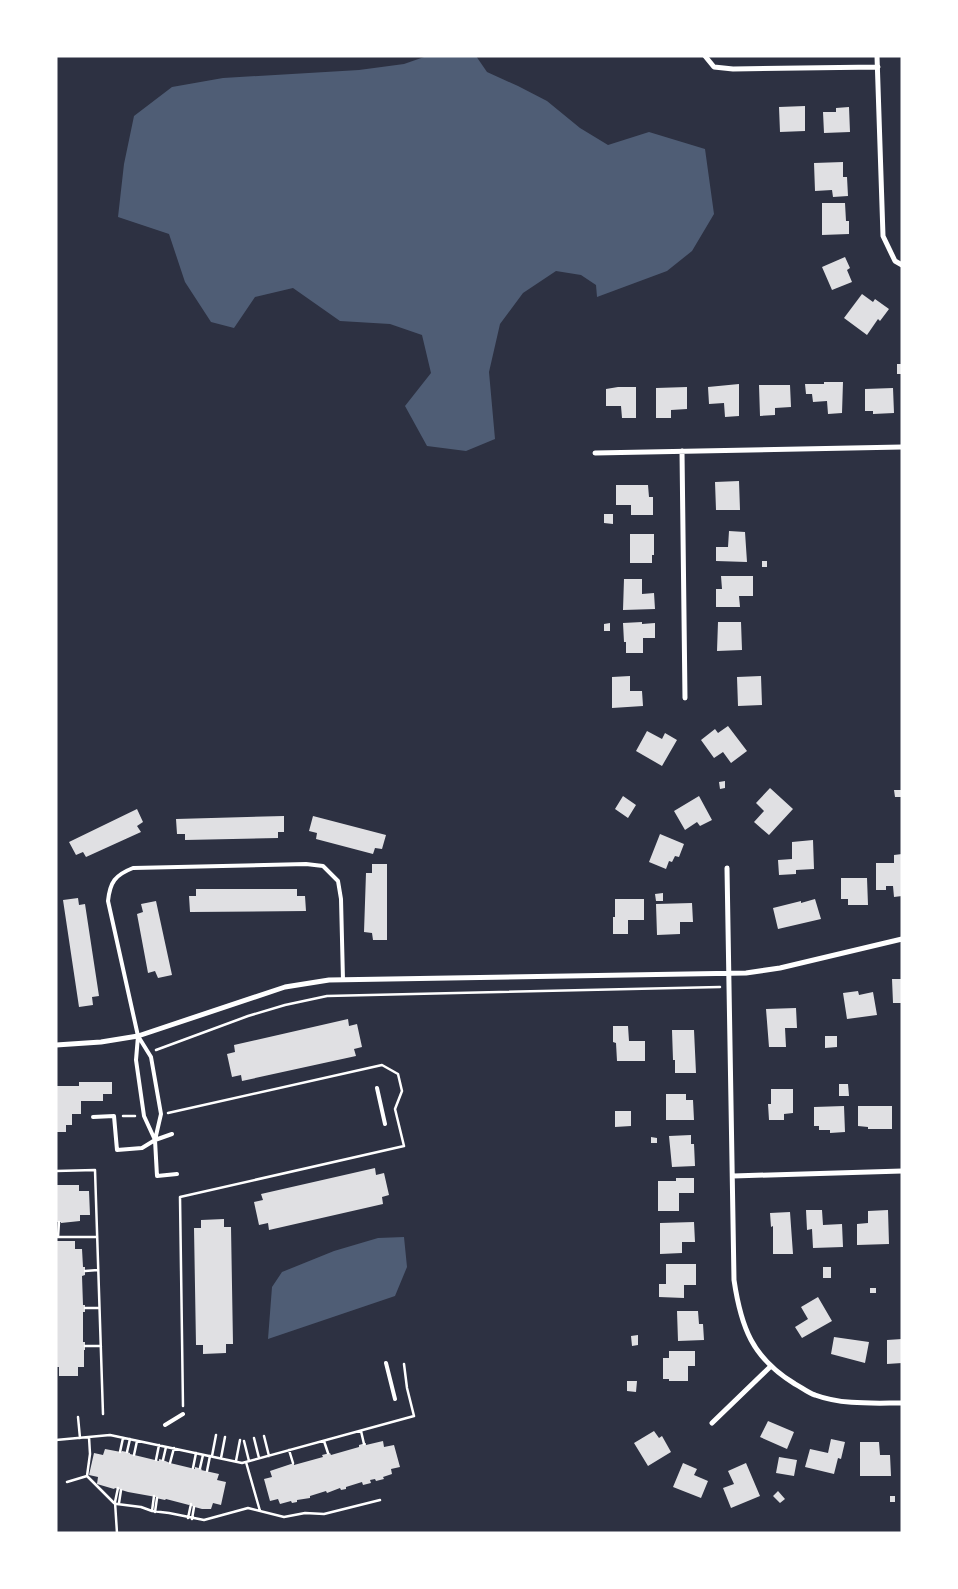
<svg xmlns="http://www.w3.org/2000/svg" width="958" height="1589" font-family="Cabin,sans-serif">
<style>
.water{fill:#4f5d75}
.building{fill:#e0e0e3}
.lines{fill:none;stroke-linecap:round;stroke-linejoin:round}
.path{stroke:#fff;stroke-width:2.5}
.service{stroke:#fff;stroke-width:4}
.minor{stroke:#fff;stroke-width:5}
</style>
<rect width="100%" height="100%" fill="#2d3142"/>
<!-- water -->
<path class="water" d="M 427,56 L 476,56 L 487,72 L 518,86 L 547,101 L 580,128 L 608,145 L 649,132 L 705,149 L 714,214 L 692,251 L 667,271 L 597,297 L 596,285 L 581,275 L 556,271 L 523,293 L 500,324 L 489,372 L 495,439 L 466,451 L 427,446 L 405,406 L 431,373 L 422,335 L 390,324 L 340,321 L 293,288 L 255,297 L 234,328 L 211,322 L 185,282 L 169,234 L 118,217 L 124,164 L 134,116 L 172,87 L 223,78 L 359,70 L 404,64 Z
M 404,1237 L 407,1267 L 395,1296 L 268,1339 L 272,1287 L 282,1272 L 334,1251 L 378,1238 Z"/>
<!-- building -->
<path class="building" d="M 805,106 L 805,131 L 780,132 L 779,107 Z
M 849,107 L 850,132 L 824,133 L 823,112 L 836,112 L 836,108 Z
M 843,162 L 843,177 L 847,177 L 848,196 L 833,197 L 832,190 L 815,191 L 814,163 Z
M 822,203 L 845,203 L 846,221 L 849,221 L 849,234 L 822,235 Z
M 845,257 L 850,268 L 847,270 L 852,282 L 832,290 L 822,267 Z
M 862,294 L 873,302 L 875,299 L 889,309 L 880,321 L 878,319 L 867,335 L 844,318 Z
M 897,364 L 902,364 L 902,374 L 897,374 Z
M 824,382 L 843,382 L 842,413 L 828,414 L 827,401 L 813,402 L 812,394 L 806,394 L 805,384 L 824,384 Z
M 739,384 L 739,416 L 725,417 L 724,403 L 709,404 L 708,387 Z
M 759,385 L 790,385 L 791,407 L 775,408 L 775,415 L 760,416 Z
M 618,387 L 636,387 L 636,418 L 622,418 L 621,406 L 606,406 L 606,389 Z
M 687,387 L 687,409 L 671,410 L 671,418 L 656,418 L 656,388 Z
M 893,388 L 894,413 L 873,414 L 873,411 L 865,411 L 865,389 Z
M 739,481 L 740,510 L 716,510 L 715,482 Z
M 616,485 L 648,485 L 649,497 L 653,497 L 653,515 L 631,515 L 631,505 L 616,505 Z
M 604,514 L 613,514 L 613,524 L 604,523 Z
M 729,531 L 745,532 L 747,562 L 716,561 L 716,547 L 728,547 Z
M 630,534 L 654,534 L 654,555 L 652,555 L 652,563 L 630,563 Z
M 762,561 L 767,561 L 767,567 L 762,567 Z
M 721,576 L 753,576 L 753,596 L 739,596 L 740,607 L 716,607 L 716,589 L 722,589 Z
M 624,579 L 642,579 L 642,594 L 654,593 L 655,609 L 623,610 Z
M 642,622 L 642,624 L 655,623 L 655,638 L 643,638 L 643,653 L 626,653 L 626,642 L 624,642 L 623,623 Z
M 718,622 L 741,622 L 742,650 L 717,651 Z
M 610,623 L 610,631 L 604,631 L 604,624 Z
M 630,676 L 630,691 L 642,691 L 643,706 L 612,708 L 612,677 Z
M 761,676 L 762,705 L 738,706 L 737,677 Z
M 728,726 L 747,751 L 731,763 L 723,752 L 714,758 L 701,740 L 715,729 L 718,733 Z
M 647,731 L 662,739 L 665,733 L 677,740 L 662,766 L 636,751 Z
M 725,781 L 725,788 L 720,789 L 719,782 Z
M 770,788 L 793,809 L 769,835 L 754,822 L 764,811 L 756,803 Z
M 894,790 L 901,790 L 901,797 L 895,797 Z
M 623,796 L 636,805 L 628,818 L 615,809 Z
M 699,796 L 712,820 L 700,826 L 697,822 L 685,830 L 674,811 Z
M 137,809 L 143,822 L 137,826 L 141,832 L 86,857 L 83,852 L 76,855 L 69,842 Z
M 284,816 L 284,832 L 278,832 L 278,838 L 185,840 L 185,834 L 177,834 L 176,819 Z
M 313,816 L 386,835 L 382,849 L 375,848 L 373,854 L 316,839 L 317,833 L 309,831 Z
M 660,834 L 684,844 L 679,857 L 675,856 L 672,862 L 669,861 L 666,869 L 649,862 Z
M 813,840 L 814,869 L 796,870 L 796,874 L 779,875 L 778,860 L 792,859 L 792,842 Z
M 902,854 L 902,896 L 894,897 L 893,886 L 886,886 L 886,890 L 876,890 L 876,863 L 894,863 L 894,855 Z
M 372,864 L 387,864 L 387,940 L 373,940 L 372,933 L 364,932 L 366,873 L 372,873 Z
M 841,878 L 867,878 L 868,905 L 848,905 L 848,899 L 841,899 Z
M 196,889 L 297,889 L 297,896 L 305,896 L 306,911 L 190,912 L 189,896 L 196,896 Z
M 663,893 L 663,901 L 656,901 L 655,894 Z
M 78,898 L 79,905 L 85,904 L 99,996 L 92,997 L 93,1005 L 79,1007 L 63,900 Z
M 615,899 L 644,899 L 644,920 L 628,920 L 628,934 L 613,934 L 613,917 L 615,917 Z
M 815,899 L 821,919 L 778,929 L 773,908 L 801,901 L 801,903 Z
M 156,901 L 172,975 L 158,978 L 155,971 L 148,973 L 137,914 L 143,912 L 141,904 Z
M 692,903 L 693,922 L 680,922 L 680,934 L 657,935 L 656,904 Z
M 892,979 L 902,979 L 902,1003 L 893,1003 Z
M 858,991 L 859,995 L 873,992 L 877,1015 L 847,1019 L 843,993 Z
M 796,1008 L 797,1028 L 785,1028 L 786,1047 L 769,1047 L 766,1009 Z
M 348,1019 L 349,1026 L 357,1024 L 362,1047 L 354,1049 L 356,1056 L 242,1081 L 241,1075 L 232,1077 L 227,1054 L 235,1052 L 234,1045 Z
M 613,1026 L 628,1026 L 629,1041 L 645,1041 L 645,1061 L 617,1061 L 616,1043 L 613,1042 Z
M 672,1030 L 694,1030 L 696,1073 L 675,1073 L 675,1060 L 673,1060 Z
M 825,1036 L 837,1036 L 837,1047 L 825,1048 Z
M 79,1082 L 112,1082 L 112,1094 L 103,1094 L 103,1101 L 81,1101 L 81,1114 L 72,1114 L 72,1125 L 66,1125 L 66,1132 L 56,1132 L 56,1086 L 79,1086 Z
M 839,1084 L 848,1084 L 849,1096 L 839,1096 Z
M 771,1089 L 793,1089 L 793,1113 L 784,1114 L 784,1120 L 769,1120 L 768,1104 L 771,1104 Z
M 666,1094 L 686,1094 L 686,1100 L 693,1100 L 694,1120 L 666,1120 Z
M 844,1106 L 845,1132 L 830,1133 L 830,1130 L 819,1130 L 819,1126 L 814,1126 L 814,1107 Z
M 858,1106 L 892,1106 L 892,1129 L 868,1129 L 868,1127 L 858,1126 Z
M 615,1111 L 631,1111 L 631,1126 L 615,1127 Z
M 691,1135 L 691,1144 L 694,1144 L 695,1166 L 672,1167 L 669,1136 Z
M 651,1137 L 657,1138 L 657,1143 L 651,1143 Z
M 375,1168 L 376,1175 L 384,1173 L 389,1195 L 382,1197 L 383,1204 L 269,1230 L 268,1223 L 259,1225 L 254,1202 L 263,1200 L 261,1194 Z
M 676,1178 L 694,1178 L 694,1193 L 679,1193 L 679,1211 L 658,1211 L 658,1181 L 676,1181 Z
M 56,1185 L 79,1185 L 79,1191 L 89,1191 L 90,1215 L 80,1215 L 80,1221 L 61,1223 L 61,1222 L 56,1222 Z
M 806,1210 L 822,1210 L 823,1225 L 842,1224 L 843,1247 L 813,1248 L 812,1229 L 807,1230 Z
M 888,1210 L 889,1244 L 857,1245 L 857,1224 L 868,1223 L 868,1211 Z
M 790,1212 L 793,1254 L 773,1254 L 773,1226 L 771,1227 L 770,1213 Z
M 224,1219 L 224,1227 L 231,1227 L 233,1344 L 226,1344 L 226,1353 L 203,1354 L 203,1345 L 196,1345 L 194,1228 L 201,1228 L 201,1220 Z
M 694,1222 L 695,1242 L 682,1242 L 682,1253 L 660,1254 L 660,1223 Z
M 57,1241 L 75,1241 L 75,1249 L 82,1249 L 83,1267 L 85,1267 L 85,1275 L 82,1276 L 83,1305 L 85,1305 L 85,1312 L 83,1312 L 83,1342 L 85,1342 L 85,1350 L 84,1350 L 84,1367 L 78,1367 L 78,1376 L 59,1376 L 59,1367 L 56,1367 Z
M 666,1264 L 696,1264 L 696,1285 L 684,1285 L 684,1298 L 659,1297 L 659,1284 L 666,1284 Z
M 823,1267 L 831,1267 L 831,1278 L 823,1278 Z
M 870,1288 L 876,1288 L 876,1293 L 870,1293 Z
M 818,1297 L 832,1321 L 802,1338 L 795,1327 L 808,1319 L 801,1307 Z
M 677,1311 L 698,1311 L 699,1324 L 703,1324 L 704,1340 L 678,1341 Z
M 638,1335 L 638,1345 L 632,1346 L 631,1336 Z
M 834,1337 L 869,1342 L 865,1363 L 831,1354 Z
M 902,1339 L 902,1363 L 887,1364 L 887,1340 Z
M 669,1351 L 695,1351 L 695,1366 L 688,1366 L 688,1381 L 669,1381 L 669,1379 L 663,1379 L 663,1358 L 669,1358 Z
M 627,1381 L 637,1381 L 636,1392 L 627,1391 Z
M 768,1421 L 794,1432 L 787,1449 L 760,1437 Z
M 654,1431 L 659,1438 L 662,1436 L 671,1452 L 648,1466 L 634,1443 Z
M 831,1439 L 845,1442 L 841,1459 L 838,1458 L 834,1474 L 805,1467 L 810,1449 L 828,1453 Z
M 383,1441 L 384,1447 L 394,1445 L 400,1467 L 391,1469 L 392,1474 L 383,1477 L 384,1479 L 376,1481 L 375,1479 L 370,1480 L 371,1483 L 363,1485 L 362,1482 L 346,1487 L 346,1489 L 341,1490 L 340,1488 L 327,1493 L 326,1491 L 310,1496 L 310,1498 L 297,1500 L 297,1502 L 292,1503 L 291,1501 L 280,1504 L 278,1499 L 270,1501 L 264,1479 L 272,1477 L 270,1471 L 294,1463 L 294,1465 L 323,1457 L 322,1455 L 330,1453 L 331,1455 L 359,1447 L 359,1445 L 366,1443 L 366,1445 Z
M 860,1442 L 879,1442 L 880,1455 L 890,1455 L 891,1476 L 860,1476 Z
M 105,1449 L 121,1452 L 122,1451 L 127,1452 L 130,1453 L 130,1454 L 159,1461 L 159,1459 L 163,1460 L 170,1463 L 195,1469 L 195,1467 L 202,1469 L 201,1470 L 219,1474 L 217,1480 L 226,1482 L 221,1505 L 213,1503 L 211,1509 L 202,1509 L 191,1506 L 191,1504 L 189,1505 L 166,1499 L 165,1500 L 156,1498 L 156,1497 L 128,1492 L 115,1488 L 114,1489 L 97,1484 L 98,1477 L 89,1475 L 94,1453 L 103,1455 Z
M 779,1457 L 797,1460 L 794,1476 L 776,1473 Z
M 683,1463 L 697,1469 L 694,1475 L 708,1481 L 701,1498 L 673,1487 Z
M 746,1463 L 760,1496 L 731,1508 L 723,1488 L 734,1484 L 728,1471 Z
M 778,1491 L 785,1499 L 780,1503 L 773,1496 Z
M 890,1496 L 895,1496 L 895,1502 L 890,1502 Z"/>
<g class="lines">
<!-- path -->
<path class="path" d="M 156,1050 L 248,1016 L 285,1005 L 327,996 L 720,987
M 168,1113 L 382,1065 L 398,1074 L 402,1091 L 395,1109 L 404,1146 L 180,1197 L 183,1406
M 123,1116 L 135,1116
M 56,1171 L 95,1170 L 103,1414
M 56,1237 L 97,1237
M 58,1237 L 59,1222
M 85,1271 L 98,1270
M 85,1308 L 99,1308
M 85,1346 L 101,1346
M 78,1417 L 80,1438
M 361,1431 L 364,1444
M 264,1436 L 269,1456
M 89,1437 L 90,1454 L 87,1476 L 114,1503 L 117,1504 L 141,1507 L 152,1511 L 169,1513 L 204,1520 L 248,1508 L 284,1517 L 305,1513 L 324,1514 L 380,1500
M 254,1438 L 259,1458
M 56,1440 L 110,1435 L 242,1463 L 414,1416 L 407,1388 L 404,1364
M 244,1441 L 249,1461
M 324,1441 L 328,1453
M 289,1450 L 293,1463
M 120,1452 L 123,1438
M 127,1452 L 130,1439
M 134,1455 L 137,1441
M 212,1456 L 216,1435
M 221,1458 L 225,1437
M 156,1460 L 159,1445
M 163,1460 L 166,1447
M 236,1461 L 240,1440
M 246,1462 L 260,1511
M 170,1463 L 174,1448
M 193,1468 L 196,1453
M 200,1468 L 203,1455
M 207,1471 L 210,1456
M 67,1482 L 87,1476
M 117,1504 L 119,1503 L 121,1490
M 152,1511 L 154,1496
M 155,1512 L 157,1498
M 188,1518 L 191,1504
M 192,1519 L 194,1507
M 117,1533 L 115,1502 L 118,1488"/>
<!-- service -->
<path class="service" d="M 138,1036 L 151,1057 L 161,1114 L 155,1140 L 157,1176 L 177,1174
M 377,1088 L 385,1124
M 93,1117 L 114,1116 L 117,1150 L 142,1148 L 155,1140 L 172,1134
M 155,1140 L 144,1116 L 136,1060 L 138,1036 L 108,901 C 110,882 115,875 133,868 L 306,864 L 323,866 L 338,881 L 341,899 L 343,980
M 386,1363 L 395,1399
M 165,1425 L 183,1414"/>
<!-- minor -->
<path class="minor" d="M 705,56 L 714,67 L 733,69 L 878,67
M 877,56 L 883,236 L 895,261 L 902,265
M 682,451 L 685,698
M 595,453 L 902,447
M 727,868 L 734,1280 C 741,1327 752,1358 795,1384 C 801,1387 808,1393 815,1395 C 842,1405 873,1403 902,1403
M 56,1045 L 101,1042 L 138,1036 L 285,987 L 329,980 L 746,973 L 780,968 L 902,939
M 733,1176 L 902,1171
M 712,1423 L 771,1366"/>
</g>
<!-- border -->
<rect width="958" height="1589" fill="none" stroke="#ffffff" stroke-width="115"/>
</svg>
